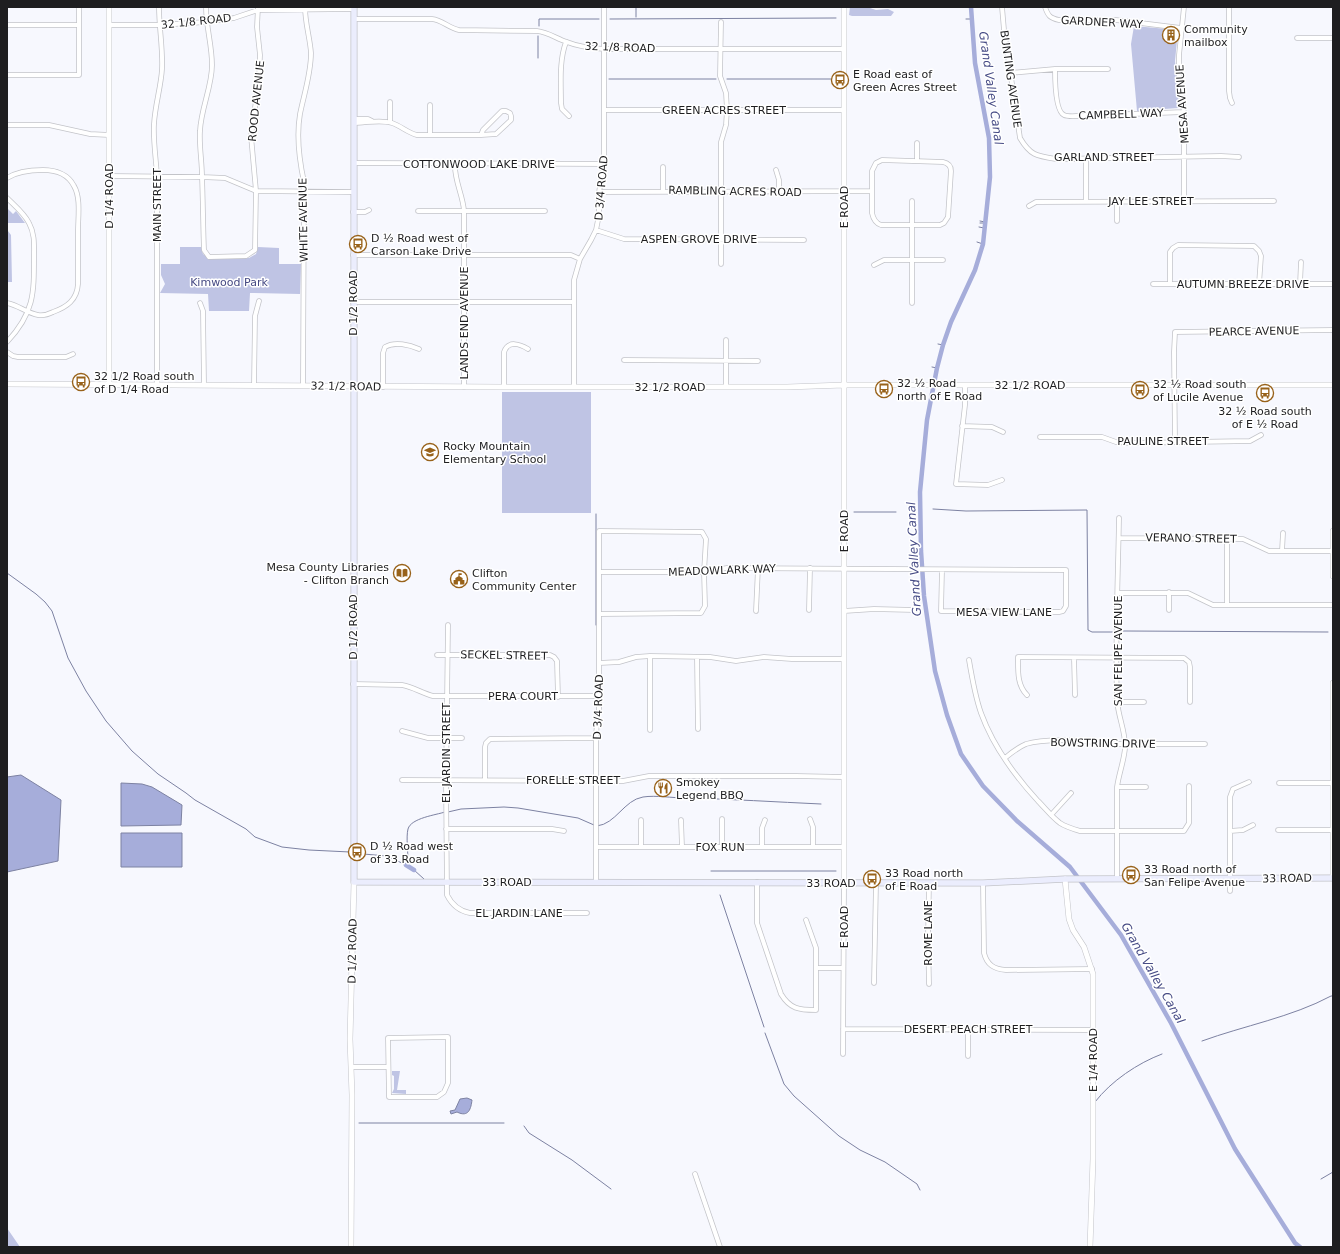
<svg xmlns="http://www.w3.org/2000/svg" width="1340" height="1254" font-family="'DejaVu Sans',sans-serif">
<style>
.green{fill:#bfc4e4}
.water{fill:#a6adda;stroke:#7d82a2}
.lines{fill:none;stroke-linecap:round;stroke-linejoin:round}
.stream{stroke:#7d82a2;stroke-width:1}
.canal{stroke:#a6adda;stroke-width:4.5}
.minor-casing{stroke:#c3c4c9;stroke-width:5.5}
.tertiary-casing{stroke:#c3c4c9;stroke-width:6}
.secondary-casing{stroke:#c3c4c9;stroke-width:7}
.minor{stroke:#fff;stroke-width:4}
.tertiary{stroke:#fff;stroke-width:5}
.secondary{stroke:#ebedfd;stroke-width:5.5}
.labels{text-anchor:middle;stroke-width:3;stroke-linejoin:round;paint-order:stroke}
.street-label{font-size:11px;fill:#1e1e20;stroke:#fff}
.poi-label{font-size:11px;fill:#1e1e20;stroke:#fff;text-anchor:start}
.park-label{font-size:11px;fill:#454983;stroke:#fff}
.water-label{font-size:12px;font-style:italic;fill:#474c86;stroke:#fff}
</style>
<rect width="100%" height="100%" fill="#f7f8fe"/>
<!-- green -->
<path class="green" d="M 850,7 L 867,7 L 876,10 L 888,9 L 894,12 L 891,16 L 852,16 L 849,15 Z
M 1134,26 L 1178,30 L 1175,61 L 1179,105 L 1178,108 L 1137,111 L 1131,44 Z
M 7,208 L 13,214 L 16,211 L 25,223 L 7,223 L 8,231 L 11,235 L 12,282 L 7,282 Z
M 180,247 L 201,247 L 203,254 L 211,259 L 249,258 L 256,254 L 258,247 L 279,248 L 279,264 L 301,264 L 300,294 L 250,293 L 249,311 L 209,311 L 208,294 L 160,293 L 165,284 L 161,275 L 161,264 L 180,264 Z
M 502,392 L 591,392 L 591,513 L 502,513 Z
M 392,1071 L 400,1071 L 397,1090 L 406,1090 L 406,1094 L 392,1093 L 394,1089 L 394,1076 L 392,1075 Z
M 7,1228 L 20,1247 L 7,1247 Z"/>
<!-- water -->
<path class="water" d="M 21,775 L 61,800 L 58,861 L 7,872 L 7,777 Z
M 121,783 L 142,784 L 152,787 L 182,805 L 181,825 L 121,826 Z
M 121,833 L 182,833 L 182,867 L 121,867 Z
M 467,1098 L 472,1100 C 471,1108 469,1118 457,1112 L 451,1114 L 450,1111 L 455,1110 L 460,1099 Z"/>
<g class="lines">
<!-- stream -->
<path class="stream" d="M 636,17 L 636,7
M 610,19 L 836,18
M 966,19 L 972,19
M 539,26 L 539,19 L 599,19
M 538,58 L 538,36
M 609,79 L 716,79
M 727,79 L 836,79
M 980,221 L 985,222
M 980,223 L 985,223
M 979,227 L 984,228
M 977,242 L 983,244
M 938,344 L 943,345
M 932,367 L 937,368
M 933,509 L 966,511 L 1087,510 L 1088,630 L 1092,632 L 1113,632
M 854,512 L 896,512
M 596,514 L 596,625
M 7,573 L 36,594 L 45,602 L 52,611 L 68,658 L 86,691 L 106,721 L 132,751 L 158,774 L 186,793 L 195,800 L 246,829 L 255,837 L 282,847 L 309,850 L 350,852
M 1123,631 L 1328,632
M 448,812 L 461,809 L 504,807 L 518,808 L 578,818 L 594,825
M 597,826 C 616,824 624,800 643,797 C 656,795 672,798 686,798 C 731,799 776,802 821,804
M 363,854 L 387,856 L 406,865 L 408,861 C 408,852 406,837 408,829 C 411,818 436,815 445,812
M 414,870 L 424,879
M 711,871 L 836,871
M 720,895 L 764,1027
M 765,1033 L 784,1084 L 794,1096 L 839,1136 L 860,1150 L 885,1162 L 917,1184 L 920,1190
M 1202,1041 C 1243,1026 1292,1017 1331,996 L 1333,996
M 1095,1102 C 1111,1081 1138,1063 1162,1054
M 359,1123 L 504,1123
M 524,1126 L 529,1133 L 572,1160 L 611,1189
M 1321,1179 L 1333,1172"/>
<!-- canal -->
<path class="canal" d="M 971,7 L 975,63 L 989,138 L 990,177 L 983,244 L 975,270 L 951,322 L 943,345 L 937,368 L 927,420 L 920,492 L 921,551 L 924,596 L 935,671 L 947,715 L 961,754 L 983,786 L 1017,821 L 1070,867 L 1121,935 L 1171,1023 L 1235,1149 L 1295,1243 L 1300,1247
M 406,865 L 414,870"/>
<!-- minor casing -->
<g class="minor-casing">
<path id="minor" d="M 206,7 C 206,27 212,45 212,65 C 212,87 201,108 200,131 C 199,146 202,161 202,177 C 203,201 203,226 204,250 L 209,257 L 246,256 L 255,250 L 256,191 L 251,136 L 259,79 L 260,55 L 257,27 L 258,7
M 1002,7 L 1004,30 L 1020,138 C 1030,155 1036,156 1056,159 L 1221,156 L 1239,157
M 1045,7 C 1048,16 1050,18 1059,20 L 1116,20 L 1181,28
M 1184,7 L 1179,55 L 1179,77 L 1184,112 L 1184,201
M 1229,7 L 1229,91 L 1230,98 L 1232,103
M 354,19 L 432,19 C 442,20 449,28 459,30 L 537,31 C 548,32 557,39 567,42 C 579,47 591,48 604,49 L 844,49
M 7,25 L 79,25
M 109,25 L 159,25 L 206,22 L 234,18 L 258,10 L 354,9
M 1297,38 L 1333,38
M 566,42 C 559,61 561,82 561,103 L 562,109 L 569,116
M 1055,69 C 1055,78 1055,111 1064,115 C 1068,117 1075,116 1080,116 L 1184,112
M 1010,73 L 1055,69 L 1108,69
M 7,75 L 79,75 L 79,7
M 604,110 L 844,110
M 354,119 L 368,119 L 372,121
M 390,122 L 390,102
M 354,123 C 366,123 380,119 392,123 C 401,126 408,133 417,135 L 481,135 L 496,134 L 511,120 L 511,116 L 510,113 L 506,111 L 502,111 L 483,130 L 481,135
M 7,125 L 49,125 L 90,134 L 109,135
M 430,135 L 430,105
M 1086,159 L 1086,201
M 882,160 L 943,162 C 948,163 951,166 951,171 L 948,217 L 944,223 L 940,225 L 881,225 C 875,223 873,218 872,213 L 872,171 L 876,163 Z
M 917,161 L 917,143
M 354,163 L 604,164
M 455,164 C 454,180 463,195 464,211 L 464,387
M 663,167 L 663,190
M 776,170 L 779,180 L 779,192
M 109,176 L 202,177 L 225,178 L 256,191 L 354,192
M 7,178 C 18,171 30,170 43,170 C 55,170 68,174 74,186 C 81,198 78,217 78,231 C 78,249 78,266 78,284 C 77,300 67,307 53,312 C 49,314 44,316 38,315 C 27,313 18,305 7,303
M 599,192 L 872,191
M 7,198 C 15,206 24,213 29,223 C 35,234 34,245 34,257 C 34,294 34,313 7,342
M 912,201 L 912,303
M 1117,201 L 1117,221
M 1029,206 L 1036,202 L 1274,201
M 418,211 L 545,211
M 353,212 L 365,212 L 369,210
M 596,230 L 624,239 L 804,240
M 353,255 L 571,255 L 580,259
M 721,264 L 721,142 L 726,125 L 727,110 L 726,93 L 720,76 L 721,22
M 874,265 L 884,260 L 943,260
M 1153,284 L 1333,284
M 1170,284 L 1170,252 L 1173,248 L 1178,245 L 1254,246 L 1259,251 L 1261,256 L 1259,284
M 1300,284 L 1301,262
M 353,302 L 574,302
M 200,303 L 203,311 L 204,385
M 7,352 L 13,356 L 18,357 L 66,357 L 73,354
M 624,360 L 758,361
M 157,385 L 157,176 C 156,158 153,141 154,124 C 155,105 161,87 162,69 C 163,48 159,28 159,7
M 254,385 L 255,316 L 259,301
M 303,385 L 304,182 C 299,159 296,137 300,114 C 304,94 311,74 311,53 C 310,38 305,23 305,7
M 965,385 L 965,405 L 956,484 L 988,485 L 1002,480
M 383,387 L 383,353 L 385,347 C 395,341 410,345 419,349
M 504,387 L 504,352 C 508,340 520,344 528,349
M 574,387 L 574,280 L 580,259 L 591,240 L 596,230 L 599,215 L 599,192 L 604,164 L 604,7
M 726,387 L 726,340
M 962,426 L 992,427 L 1003,432
M 1040,437 L 1102,437 L 1116,442 L 1130,443 L 1250,441 L 1261,435
M 1175,441 L 1174,352 L 1175,332 L 1333,330
M 1119,538 L 1243,539 L 1269,551 L 1333,551
M 1227,538 L 1227,605
M 1282,551 L 1283,533
M 600,572 L 704,572 L 727,568 L 1066,570 L 1066,606 L 1063,611 L 1059,612 L 941,611 L 942,570
M 1169,592 L 1169,610
M 1118,593 L 1188,593 L 1213,605 L 1333,605
M 809,610 L 810,568
M 756,611 L 758,568
M 844,611 L 874,609 L 915,610
M 448,625 L 446,780 L 447,895 C 452,905 459,911 470,913 L 587,913
M 437,655 L 550,655 L 554,657 L 557,661 L 558,697
M 650,656 L 650,730
M 697,657 L 698,729
M 1074,658 L 1075,695
M 969,660 C 972,678 975,696 981,713 C 993,746 1015,776 1038,801 C 1045,808 1052,817 1060,823 C 1066,827 1073,829 1080,831 L 1184,831 L 1189,823 L 1189,786
M 599,663 L 619,662 L 636,657 L 650,656 L 710,657 L 736,661 L 764,657 L 792,659 L 844,659
M 353,684 L 402,685 C 413,687 422,693 433,696 L 599,696
M 1027,695 C 1017,685 1018,671 1018,657 L 1184,658 L 1189,662 L 1190,667 L 1190,702
M 1117,702 L 1144,702
M 402,731 L 428,738 L 462,738
M 1005,758 C 1011,753 1019,747 1026,744 C 1045,738 1086,740 1106,744 L 1205,744
M 402,780 L 623,781 L 649,776 L 796,776 L 843,777
M 485,780 L 485,747 L 486,743 L 490,739 L 596,738
M 1279,783 L 1333,783
M 1117,787 L 1146,787
M 1051,815 L 1071,793
M 810,819 L 813,827 L 813,847
M 681,820 L 682,847
M 446,829 L 552,829 L 564,831
M 1278,830 L 1333,830
M 1230,831 L 1243,830 L 1253,825
M 596,847 L 844,847
M 641,847 L 641,820
M 722,847 L 722,819
M 762,847 L 762,828 L 765,820
M 1117,879 L 1117,787 C 1119,773 1124,761 1125,748 C 1126,732 1118,717 1117,700 C 1115,640 1118,579 1119,518
M 596,882 L 596,738 L 597,721 L 599,709 L 599,531 L 702,532 L 706,539 L 704,572 L 705,606 L 701,613 L 600,614
M 757,882 L 757,923 L 781,994 C 790,1009 799,1010 816,1010 L 816,948 L 806,920
M 983,883 L 984,953 C 987,965 994,969 1006,970 L 1092,969
M 1230,891 L 1230,797 L 1233,789 L 1249,782
M 816,968 L 843,968
M 874,983 L 876,883
M 929,984 L 928,937 L 929,883
M 843,1029 L 1093,1030
M 448,1037 L 448,1083 L 444,1092 L 437,1097 L 389,1097 L 388,1038 Z
M 843,1054 L 844,883
M 968,1056 L 968,1029
M 351,1067 L 388,1067
M 695,1174 L 720,1247"/>
</g>
<!-- tertiary casing -->
<g class="tertiary-casing">
<path id="tertiary" d="M 7,384 L 500,387 L 787,387 L 844,385 L 1333,385
M 109,384 L 109,7
M 1333,531 L 1333,576
M 1333,878 L 1333,683
M 1065,879 L 1069,919 L 1073,930 L 1084,947 L 1093,974 L 1093,1159 L 1090,1247
M 844,883 L 844,7
M 351,1247 L 352,1095 L 350,1039 L 354,882"/>
</g>
<!-- secondary casing -->
<g class="secondary-casing">
<path id="secondary" d="M 354,7 L 354,882 L 983,883 L 1065,879 L 1333,878"/>
</g>
<!-- minor -->
<use href="#minor" class="minor"/>
<!-- tertiary -->
<use href="#tertiary" class="tertiary"/>
<!-- secondary -->
<use href="#secondary" class="secondary"/>
</g>
<!-- icons -->
<defs>
<g id="building-ring" transform="scale(0.9)"><circle r="9.5" fill="#fff" stroke="#98621a" stroke-width="1.5"/><path d="M-4-6H4V6H1V3H-1V6H-4ZM-2.5-4.3h1.7v1.8h-1.7ZM.8-4.3h1.7v1.8H.8ZM-2.5-1h1.7V.8h-1.7ZM.8-1h1.7V.8H.8Z" fill="#98621a"/></g>
<g id="bus-ring" transform="scale(0.9)"><circle r="9.5" fill="#fff" stroke="#98621a" stroke-width="1.5"/><path d="M-5-6H5V4H4V6H2V4H-2V6H-4V4H-5ZM-3.5-4V0h7V-4ZM-3.5 1.2v1.5H-2V1.2ZM2 1.2v1.5H3.5V1.2Z" fill="#98621a"/></g>
<g id="school-ring" transform="scale(0.9)"><circle r="9.5" fill="#fff" stroke="#98621a" stroke-width="1.5"/><path d="M0-5L7-2L0 1L-7-2ZM-4 1L0 2.5L4 1V4Q0 6-4 4Z" fill="#98621a"/></g>
<g id="library-ring" transform="scale(0.9)"><circle r="9.5" fill="#fff" stroke="#98621a" stroke-width="1.5"/><path d="M-6-4Q-3-5.5-.7-3.5V5Q-3 3-6 4ZM6-4Q3-5.5 .7-3.5V5Q3 3 6 4Z" fill="#98621a"/></g>
<g id="civic-ring" transform="scale(0.9)"><circle r="9.5" fill="#fff" stroke="#98621a" stroke-width="1.5"/><path d="M-.6-6.5H3V-4.5H.6V-3L4-1V1h2V6H-6V1h2V-1L-.6-3ZM-1.2 2.5V6h2.4V2.5Z" fill="#98621a"/></g>
<g id="restaurant-ring" transform="scale(0.9)"><circle r="9.5" fill="#fff" stroke="#98621a" stroke-width="1.5"/><path d="M-5-6h1v4h1v-4h1v4h1v-4h1v5L-1.5 .5V6h-2V.5L-5-1ZM5-6V6H3V1.5H1.5Q1.5-4 5-6Z" fill="#98621a"/></g>
</defs>
<g fill-rule="evenodd">
<use href="#building-ring" x="1171" y="35"/>
<use href="#bus-ring" x="840" y="80"/>
<use href="#bus-ring" x="358" y="244"/>
<use href="#bus-ring" x="81" y="382"/>
<use href="#bus-ring" x="884" y="389"/>
<use href="#bus-ring" x="1140" y="390"/>
<use href="#bus-ring" x="1265" y="393"/>
<use href="#school-ring" x="430" y="452"/>
<use href="#library-ring" x="402" y="573"/>
<use href="#civic-ring" x="459" y="579"/>
<use href="#restaurant-ring" x="663" y="788"/>
<use href="#bus-ring" x="357" y="852"/>
<use href="#bus-ring" x="1131" y="875"/>
<use href="#bus-ring" x="872" y="879"/>
</g>
<g class="labels">
<!-- street labels -->
<g class="street-label">
<text transform="translate(196 21) rotate(-6)" y="4">32 1/8 ROAD</text>
<text transform="translate(1102 22) rotate(3)" y="4">GARDNER WAY</text>
<text transform="translate(620 47) rotate(2)" y="4">32 1/8 ROAD</text>
<text transform="translate(1011 79) rotate(82)" y="4">BUNTING AVENUE</text>
<text transform="translate(256 101) rotate(-84)" y="4">ROOD AVENUE</text>
<text transform="translate(1182 104) rotate(-94)" y="4">MESA AVENUE</text>
<text x="724" y="114">GREEN ACRES STREET</text>
<text transform="translate(1121 114) rotate(-2)" y="4">CAMPBELL WAY</text>
<text x="1104" y="161">GARLAND STREET</text>
<text x="479" y="168">COTTONWOOD LAKE DRIVE</text>
<text transform="translate(601 188) rotate(-85)" y="4">D 3/4 ROAD</text>
<text transform="translate(735 191) rotate(1)" y="4">RAMBLING ACRES ROAD</text>
<text transform="translate(109 196) rotate(-90)" y="4">D 1/4 ROAD</text>
<text x="1151" y="205">JAY LEE STREET</text>
<text transform="translate(157 205) rotate(-90)" y="4">MAIN STREET</text>
<text transform="translate(844 207) rotate(-90)" y="4">E ROAD</text>
<text transform="translate(303 220) rotate(-91)" y="4">WHITE AVENUE</text>
<text x="699" y="243">ASPEN GROVE DRIVE</text>
<text x="1243" y="288">AUTUMN BREEZE DRIVE</text>
<text transform="translate(353 303) rotate(-90)" y="4">D 1/2 ROAD</text>
<text transform="translate(464 323) rotate(-90)" y="4">LANDS END AVENUE</text>
<text transform="translate(1254 331) rotate(-1)" y="4">PEARCE AVENUE</text>
<text x="1030" y="389">32 1/2 ROAD</text>
<text transform="translate(346 386) rotate(1)" y="4">32 1/2 ROAD</text>
<text x="670" y="391">32 1/2 ROAD</text>
<text x="1163" y="445">PAULINE STREET</text>
<text transform="translate(844 531) rotate(-90)" y="4">E ROAD</text>
<text transform="translate(1191 538) rotate(1)" y="4">VERANO STREET</text>
<text transform="translate(722 570) rotate(-2)" y="4">MEADOWLARK WAY</text>
<text x="1004" y="616">MESA VIEW LANE</text>
<text transform="translate(353 627) rotate(-90)" y="4">D 1/2 ROAD</text>
<text transform="translate(1118 651) rotate(-90)" y="4">SAN FELIPE AVENUE</text>
<text transform="translate(504 655) rotate(1)" y="4">SECKEL STREET</text>
<text x="523" y="700">PERA COURT</text>
<text transform="translate(598 707) rotate(-88)" y="4">D 3/4 ROAD</text>
<text transform="translate(1103 743) rotate(1)" y="4">BOWSTRING DRIVE</text>
<text transform="translate(446 753) rotate(-90)" y="4">EL JARDIN STREET</text>
<text x="573" y="784">FORELLE STREET</text>
<text x="720" y="851">FOX RUN</text>
<text transform="translate(1287 878) rotate(-1)" y="4">33 ROAD</text>
<text x="507" y="886">33 ROAD</text>
<text x="831" y="887">33 ROAD</text>
<text x="519" y="917">EL JARDIN LANE</text>
<text transform="translate(844 927) rotate(-90)" y="4">E ROAD</text>
<text transform="translate(928 933) rotate(-90)" y="4">ROME LANE</text>
<text transform="translate(352 951) rotate(-89)" y="4">D 1/2 ROAD</text>
<text x="968" y="1033">DESERT PEACH STREET</text>
<text transform="translate(1093 1060) rotate(-90)" y="4">E 1/4 ROAD</text>
</g>
<!-- poi labels -->
<g class="poi-label">
<text x="1184" y="33">Community<tspan x="1184" dy="13">mailbox</tspan></text>
<text x="853" y="78">E Road east of<tspan x="853" dy="13">Green Acres Street</tspan></text>
<text x="371" y="242">D ½ Road west of<tspan x="371" dy="13">Carson Lake Drive</tspan></text>
<text x="94" y="380">32 1/2 Road south<tspan x="94" dy="13">of D 1/4 Road</tspan></text>
<text x="897" y="387">32 ½ Road<tspan x="897" dy="13">north of E Road</tspan></text>
<text x="1153" y="388">32 ½ Road south<tspan x="1153" dy="13">of Lucile Avenue</tspan></text>
<text x="1265" y="415" text-anchor="middle">32 ½ Road south<tspan x="1265" dy="13">of E ½ Road</tspan></text>
<text x="443" y="450">Rocky Mountain<tspan x="443" dy="13">Elementary School</tspan></text>
<text x="389" y="571" text-anchor="end">Mesa County Libraries<tspan x="389" dy="13">- Clifton Branch</tspan></text>
<text x="472" y="577">Clifton<tspan x="472" dy="13">Community Center</tspan></text>
<text x="676" y="786">Smokey<tspan x="676" dy="13">Legend BBQ</tspan></text>
<text x="370" y="850">D ½ Road west<tspan x="370" dy="13">of 33 Road</tspan></text>
<text x="1144" y="873">33 Road north of<tspan x="1144" dy="13">San Felipe Avenue</tspan></text>
<text x="885" y="877">33 Road north<tspan x="885" dy="13">of E Road</tspan></text>
</g>
<!-- park labels -->
<g class="park-label">
<text x="229" y="286">Kimwood Park</text>
</g>
<!-- water labels -->
<g class="water-label">
<text transform="translate(991 88) rotate(82)" y="4">Grand Valley Canal</text>
<text transform="translate(914 559) rotate(-93)" y="4">Grand Valley Canal</text>
<text transform="translate(1153 973) rotate(60)" y="4">Grand Valley Canal</text>
</g>
</g>
<!-- border -->
<rect width="1340" height="1254" fill="none" stroke="#1e1e20" stroke-width="16"/>
</svg>
